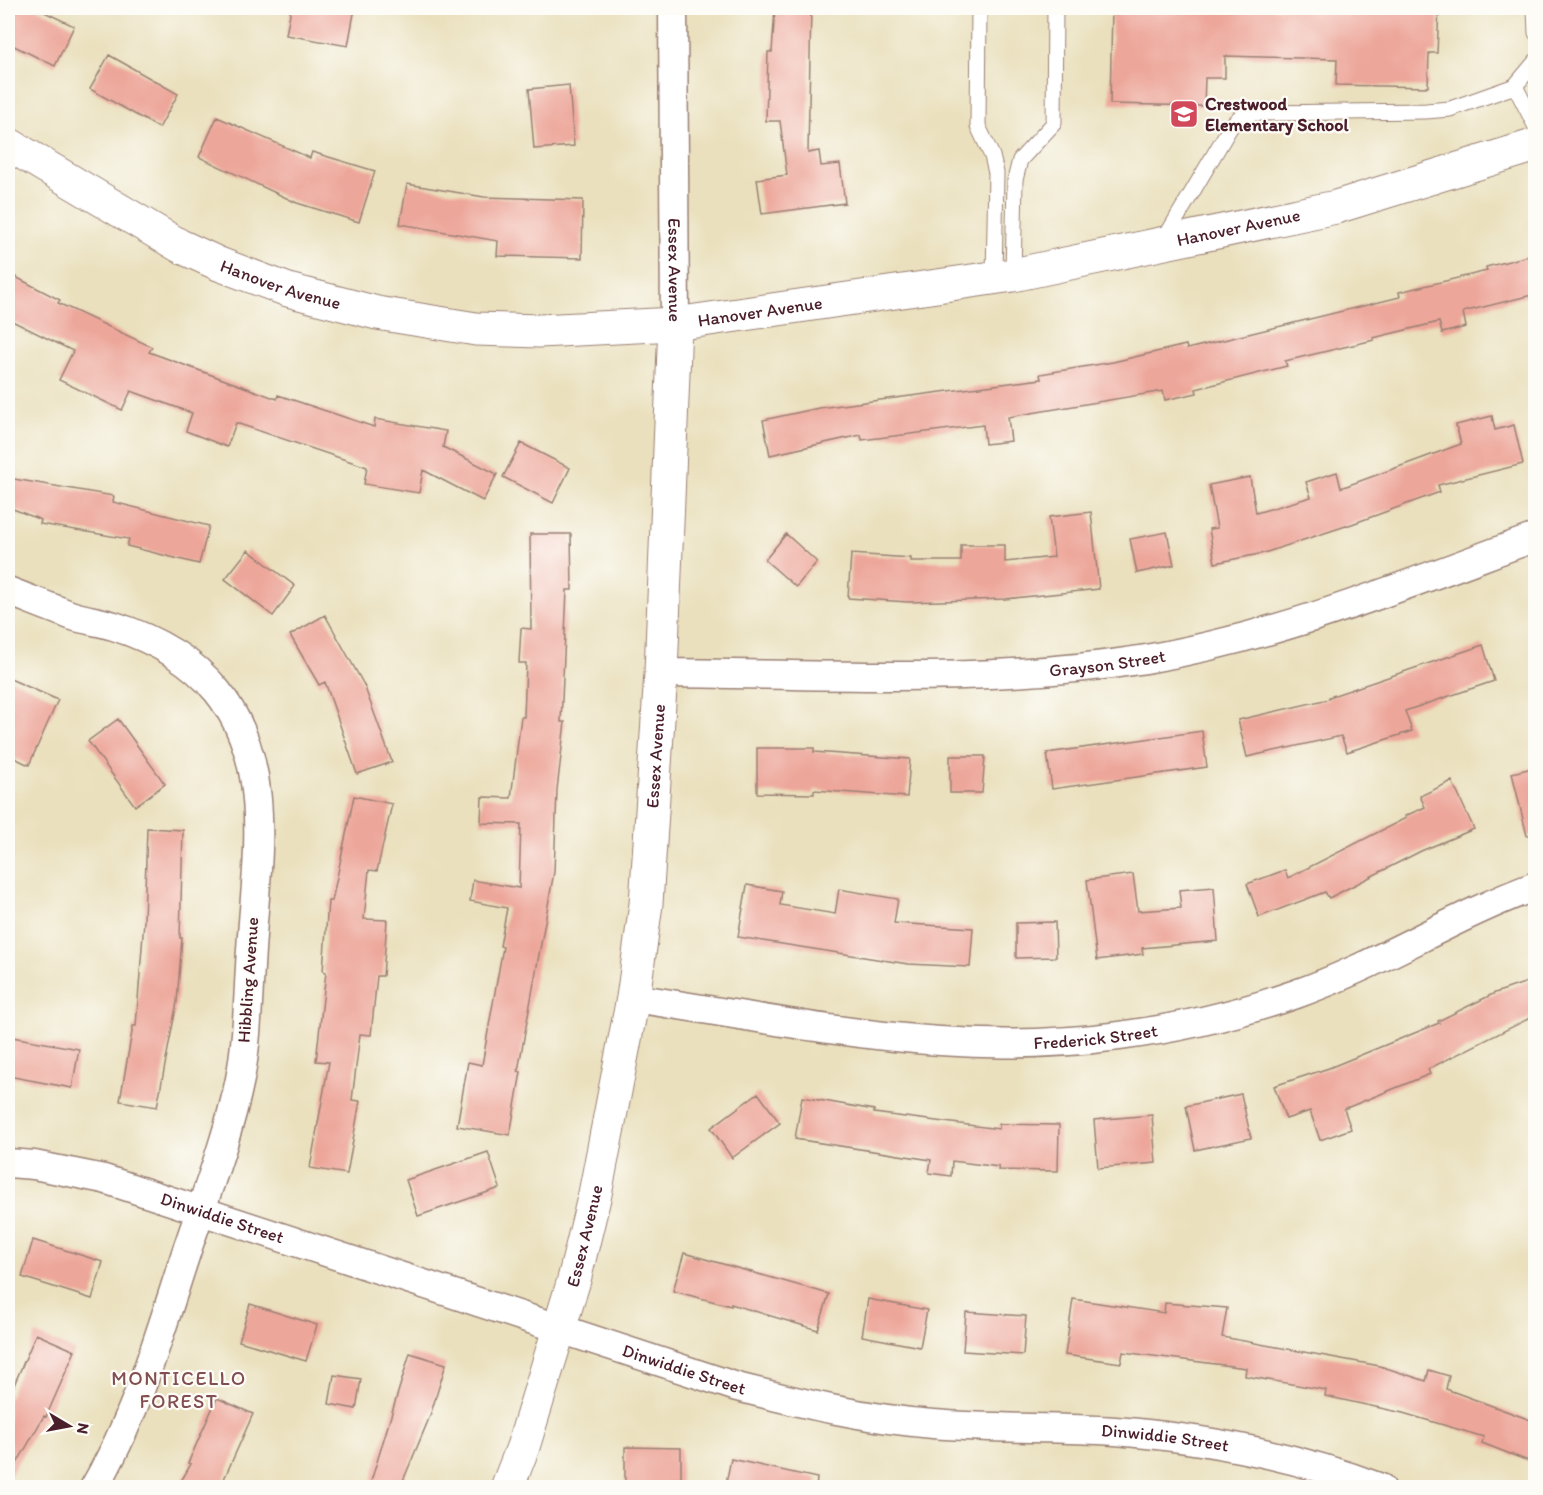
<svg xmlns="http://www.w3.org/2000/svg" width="1543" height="1495" font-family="Itim,sans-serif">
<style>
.building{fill:#eda69a}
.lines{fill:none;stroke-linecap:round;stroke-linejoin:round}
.service-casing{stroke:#9a8074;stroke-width:17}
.minor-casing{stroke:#9a8074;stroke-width:31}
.tertiary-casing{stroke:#9a8074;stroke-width:35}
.service{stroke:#fff;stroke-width:15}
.minor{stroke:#fff;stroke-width:28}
.tertiary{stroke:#fff;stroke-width:33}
.labels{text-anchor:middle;stroke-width:4.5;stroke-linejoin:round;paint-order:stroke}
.poi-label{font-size:18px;font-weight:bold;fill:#4a1f2b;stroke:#fdfcf7;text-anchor:start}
.street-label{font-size:18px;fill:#4a1f2b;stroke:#fdfcf7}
.neighbourhood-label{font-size:20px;letter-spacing:1.5px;fill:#834e52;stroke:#fdfcf7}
</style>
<rect width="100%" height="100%" fill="#fdfcf7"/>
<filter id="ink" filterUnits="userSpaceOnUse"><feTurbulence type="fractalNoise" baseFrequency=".0167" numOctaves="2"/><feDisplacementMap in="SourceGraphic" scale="12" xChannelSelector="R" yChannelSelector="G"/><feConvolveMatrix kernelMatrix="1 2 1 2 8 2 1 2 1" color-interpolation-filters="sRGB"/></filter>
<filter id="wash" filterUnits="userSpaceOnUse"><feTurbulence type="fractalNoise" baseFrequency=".008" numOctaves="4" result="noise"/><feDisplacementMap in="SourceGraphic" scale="24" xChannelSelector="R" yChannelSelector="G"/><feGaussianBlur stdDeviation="1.35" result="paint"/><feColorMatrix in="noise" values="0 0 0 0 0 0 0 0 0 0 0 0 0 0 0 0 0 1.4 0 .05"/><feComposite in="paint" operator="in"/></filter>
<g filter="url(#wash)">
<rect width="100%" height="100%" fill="#eae0bd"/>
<g id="blocks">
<!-- building -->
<path class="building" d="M 8,8 L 36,8 L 74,26 L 55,66 L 8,43 Z
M 291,8 L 355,8 L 348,46 L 286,35 Z
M 775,8 L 811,8 L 808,153 L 819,151 L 821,166 L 840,164 L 845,203 L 762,214 L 757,179 L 787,175 L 780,121 L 766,121 L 768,52 L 772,52 Z
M 1112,8 L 1439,8 L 1437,53 L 1429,53 L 1428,87 L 1336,85 L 1337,59 L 1225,56 L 1225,78 L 1205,78 L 1204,106 L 1110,104 Z
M 109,55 L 178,94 L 159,128 L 90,89 Z
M 569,85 L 574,146 L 534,149 L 529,89 Z
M 217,117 L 310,158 L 312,152 L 375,171 L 359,222 L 297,203 L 199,157 Z
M 407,184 L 484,197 L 583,200 L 582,258 L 497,256 L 498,241 L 400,224 Z
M 1536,254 L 1536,294 L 1463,312 L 1466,327 L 1442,333 L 1439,322 L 1373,338 L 1374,340 L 1285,361 L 1287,366 L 1196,389 L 1197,393 L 1165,400 L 1163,391 L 1008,417 L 1011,441 L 985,444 L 983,425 L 862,440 L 861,435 L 770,455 L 763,420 L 819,408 L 1041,379 L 1040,374 L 1113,362 L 1186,345 L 1187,349 L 1400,297 L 1399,292 L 1487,271 L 1486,267 Z
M 8,273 L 60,300 L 58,303 L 152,347 L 149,352 L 277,399 L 278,395 L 374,427 L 375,419 L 446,431 L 443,447 L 497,474 L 483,501 L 423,470 L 419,493 L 364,484 L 367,467 L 236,423 L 227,447 L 186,431 L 192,413 L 131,391 L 122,410 L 59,380 L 73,351 L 8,319 Z
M 1492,416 L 1495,430 L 1514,425 L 1523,464 L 1438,485 L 1440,492 L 1352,524 L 1264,553 L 1215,563 L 1209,529 L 1217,528 L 1209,485 L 1250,477 L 1256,513 L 1311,497 L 1306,482 L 1337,472 L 1341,488 L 1461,444 L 1456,425 Z
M 521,443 L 570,468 L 553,503 L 503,477 Z
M 8,478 L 114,496 L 113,502 L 209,526 L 199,564 L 127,546 L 129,539 L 40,524 L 41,520 L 8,507 Z
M 1091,512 L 1099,589 L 1005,599 L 908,602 L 848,598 L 851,554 L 911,558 L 911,561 L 961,561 L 961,545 L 1005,545 L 1005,562 L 1054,557 L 1049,517 Z
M 1167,532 L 1174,565 L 1137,573 L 1130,539 Z
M 530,534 L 571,534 L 572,590 L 567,590 L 561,722 L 565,722 L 557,790 L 554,872 L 518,1071 L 521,1072 L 510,1135 L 457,1126 L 468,1062 L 482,1065 L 503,947 L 500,946 L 507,908 L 470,901 L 473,880 L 519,888 L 521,824 L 481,823 L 482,797 L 511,798 L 521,717 L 524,717 L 526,663 L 519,663 L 521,628 L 531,629 Z
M 786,534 L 817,562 L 796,587 L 765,560 Z
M 248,550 L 295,586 L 273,616 L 225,579 Z
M 325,615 L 364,685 L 392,762 L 357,774 L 325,682 L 319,685 L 290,635 Z
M 1483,645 L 1494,681 L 1405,711 L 1412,731 L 1347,752 L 1341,736 L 1247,757 L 1238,720 L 1329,699 L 1329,697 Z
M 8,678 L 58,700 L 29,765 L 8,755 Z
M 118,719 L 165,784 L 135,806 L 88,741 Z
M 1202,731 L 1207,767 L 1052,789 L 1047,753 Z
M 757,748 L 814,748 L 814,752 L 910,759 L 907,797 L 814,790 L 814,794 L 757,793 Z
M 950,756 L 985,756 L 982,793 L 950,793 Z
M 1536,767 L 1536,835 L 1527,836 L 1512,773 Z
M 1452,781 L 1474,829 L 1421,851 L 1329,898 L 1325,892 L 1259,917 L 1247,884 L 1285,870 L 1288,878 L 1406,818 L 1405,816 L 1425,807 L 1420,796 Z
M 354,796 L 392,804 L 377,871 L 369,870 L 364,919 L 387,920 L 383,976 L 377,976 L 371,1035 L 360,1034 L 352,1100 L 360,1101 L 347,1174 L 310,1168 L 329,1062 L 316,1061 L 326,972 L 323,971 L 328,901 L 332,901 Z
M 147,828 L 183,830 L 180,938 L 182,938 L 177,1002 L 157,1107 L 120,1101 L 133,1026 L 136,1026 L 144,921 Z
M 1133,874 L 1138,911 L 1181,908 L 1179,890 L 1214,887 L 1218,941 L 1142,948 L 1143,954 L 1097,960 L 1087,880 Z
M 747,885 L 782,891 L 780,905 L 835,914 L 839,889 L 898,899 L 894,923 L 973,928 L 970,967 L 908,964 L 738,937 Z
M 1055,922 L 1056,957 L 1016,958 L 1016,923 Z
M 1536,979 L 1536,1015 L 1428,1069 L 1430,1074 L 1344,1109 L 1351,1129 L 1320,1140 L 1310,1111 L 1286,1119 L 1274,1086 L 1329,1068 L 1439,1023 L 1438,1021 L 1495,993 Z
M 12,1037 L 79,1049 L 72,1088 L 8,1076 Z
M 758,1093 L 780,1123 L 732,1158 L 711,1128 Z
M 1241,1094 L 1251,1138 L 1195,1150 L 1186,1106 Z
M 802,1097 L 874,1110 L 874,1113 L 999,1129 L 999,1124 L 1059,1125 L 1058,1171 L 998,1170 L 999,1167 L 952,1161 L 951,1176 L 929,1173 L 931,1160 L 795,1139 Z
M 1152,1115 L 1156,1163 L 1098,1168 L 1094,1120 Z
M 488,1152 L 500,1188 L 418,1216 L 406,1180 Z
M 33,1240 L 103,1262 L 92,1299 L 22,1277 Z
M 684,1253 L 829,1294 L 818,1330 L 731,1304 L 731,1306 L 673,1291 Z
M 868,1299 L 927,1310 L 920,1347 L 862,1336 Z
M 1073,1299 L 1164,1313 L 1165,1303 L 1227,1308 L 1222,1337 L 1380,1366 L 1426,1381 L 1429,1370 L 1449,1376 L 1446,1389 L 1536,1422 L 1536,1464 L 1482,1443 L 1484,1437 L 1403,1413 L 1325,1396 L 1326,1390 L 1245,1376 L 1246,1368 L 1123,1352 L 1121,1363 L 1065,1355 Z
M 250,1304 L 317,1325 L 306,1361 L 239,1341 Z
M 966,1312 L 1026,1316 L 1023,1355 L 963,1351 Z
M 36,1334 L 75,1351 L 46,1417 L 44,1416 L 8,1479 L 8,1399 Z
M 410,1353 L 446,1364 L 430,1416 L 400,1488 L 369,1488 Z
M 334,1375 L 361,1379 L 356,1409 L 329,1404 Z
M 217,1398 L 253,1414 L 220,1488 L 177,1488 L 191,1464 L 188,1463 Z
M 625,1447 L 681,1448 L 681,1488 L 625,1488 Z
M 731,1459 L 817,1478 L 816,1488 L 725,1488 Z"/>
</g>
</g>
<g filter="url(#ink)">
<use href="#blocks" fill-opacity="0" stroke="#9a8074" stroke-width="1.5"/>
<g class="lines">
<!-- service casing -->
<g class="service-casing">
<path id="service" d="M 979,8 L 978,126 L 992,156 L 996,173 L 994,278
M 1535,8 L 1536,33
M 1515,86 L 1536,61
M 1164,240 L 1231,126 L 1241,116 L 1255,113 L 1426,111 L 1450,109 L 1515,86 L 1536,127
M 1013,275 L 1015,180 L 1020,160 L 1054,123 L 1055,8"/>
</g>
<!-- minor casing -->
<g class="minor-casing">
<g id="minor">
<path id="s1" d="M 673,8 L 675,324"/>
<path d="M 8,591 C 29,599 51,608 73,616 C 86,620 101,622 114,626 C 154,639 190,658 217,691 C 276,764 256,864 251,950 C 248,993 248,1037 240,1079 C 228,1138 205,1196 186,1253 C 160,1332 137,1415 94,1488"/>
<path id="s2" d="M 661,673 C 822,674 986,685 1146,659 C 1281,636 1408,584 1536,537"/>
<path id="s3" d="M 633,998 C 734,1013 837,1034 940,1041 C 1060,1050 1182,1034 1296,994 C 1379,965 1453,916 1536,886"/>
<path id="s4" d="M 8,1163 L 34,1165 L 104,1179 L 737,1387 C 801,1403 867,1419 933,1424 C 994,1429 1055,1427 1115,1431 C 1205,1438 1296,1456 1381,1488"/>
</g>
</g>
<!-- tertiary casing -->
<g class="tertiary-casing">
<g id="tertiary">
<path id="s5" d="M 8,144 L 180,246 L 219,264 L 288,290 L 377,313 L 476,329 L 539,331 L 675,324 L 1013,275 L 1336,207 L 1536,145"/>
<path id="s6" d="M 507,1488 L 523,1447 L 574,1280 L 595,1194 L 633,998 L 646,904 L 661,673 L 675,324"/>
</g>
</g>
<!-- service -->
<use href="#service" class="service"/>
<!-- minor -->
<use href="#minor" class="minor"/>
<!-- tertiary -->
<use href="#tertiary" class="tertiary"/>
</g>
</g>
<!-- icons -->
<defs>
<g id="school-square" transform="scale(1.5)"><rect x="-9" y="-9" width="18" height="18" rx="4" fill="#d1495b" stroke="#fdfcf7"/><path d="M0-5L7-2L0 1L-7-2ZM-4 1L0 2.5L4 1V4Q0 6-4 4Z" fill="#fff"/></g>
</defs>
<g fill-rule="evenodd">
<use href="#school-square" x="1184" y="114"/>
</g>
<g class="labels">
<!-- poi labels -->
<g class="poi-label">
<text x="1205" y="110">Crestwood<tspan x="1205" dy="21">Elementary School</tspan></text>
</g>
<!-- street labels -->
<g class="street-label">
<text dy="6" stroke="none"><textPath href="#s5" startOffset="1280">Hanover Avenue</textPath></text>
<text dy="6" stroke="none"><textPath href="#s1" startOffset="262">Essex Avenue</textPath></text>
<text dy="6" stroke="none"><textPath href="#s5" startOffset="308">Hanover Avenue</textPath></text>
<text dy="6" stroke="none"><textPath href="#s5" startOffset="794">Hanover Avenue</textPath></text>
<text dy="6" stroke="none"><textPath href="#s2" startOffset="447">Grayson Street</textPath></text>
<text dy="6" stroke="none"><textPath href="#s6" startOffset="750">Essex Avenue</textPath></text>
<text transform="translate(248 980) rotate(-86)" y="6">Hibbling Avenue</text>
<text dy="6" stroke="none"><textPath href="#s3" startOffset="466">Frederick Street</textPath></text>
<text dy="6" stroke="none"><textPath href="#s4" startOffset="222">Dinwiddie Street</textPath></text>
<text dy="6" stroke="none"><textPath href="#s6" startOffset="264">Essex Avenue</textPath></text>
<text dy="6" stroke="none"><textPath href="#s4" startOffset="708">Dinwiddie Street</textPath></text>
<text dy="6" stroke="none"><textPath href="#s4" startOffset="1196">Dinwiddie Street</textPath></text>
</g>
<!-- neighbourhood labels -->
<g class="neighbourhood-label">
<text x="179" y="1385">MONTICELLO<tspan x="179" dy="23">FOREST</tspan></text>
</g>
</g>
<!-- margin -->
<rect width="1543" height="1495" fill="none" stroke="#fdfcf7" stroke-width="30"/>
<!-- north arrow -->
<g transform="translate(69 1426) rotate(100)" stroke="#fdfcf7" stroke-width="4.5" paint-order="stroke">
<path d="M0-4.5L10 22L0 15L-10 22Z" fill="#4a1f2b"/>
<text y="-9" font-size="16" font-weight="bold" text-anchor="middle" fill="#4a1f2b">N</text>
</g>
</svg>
